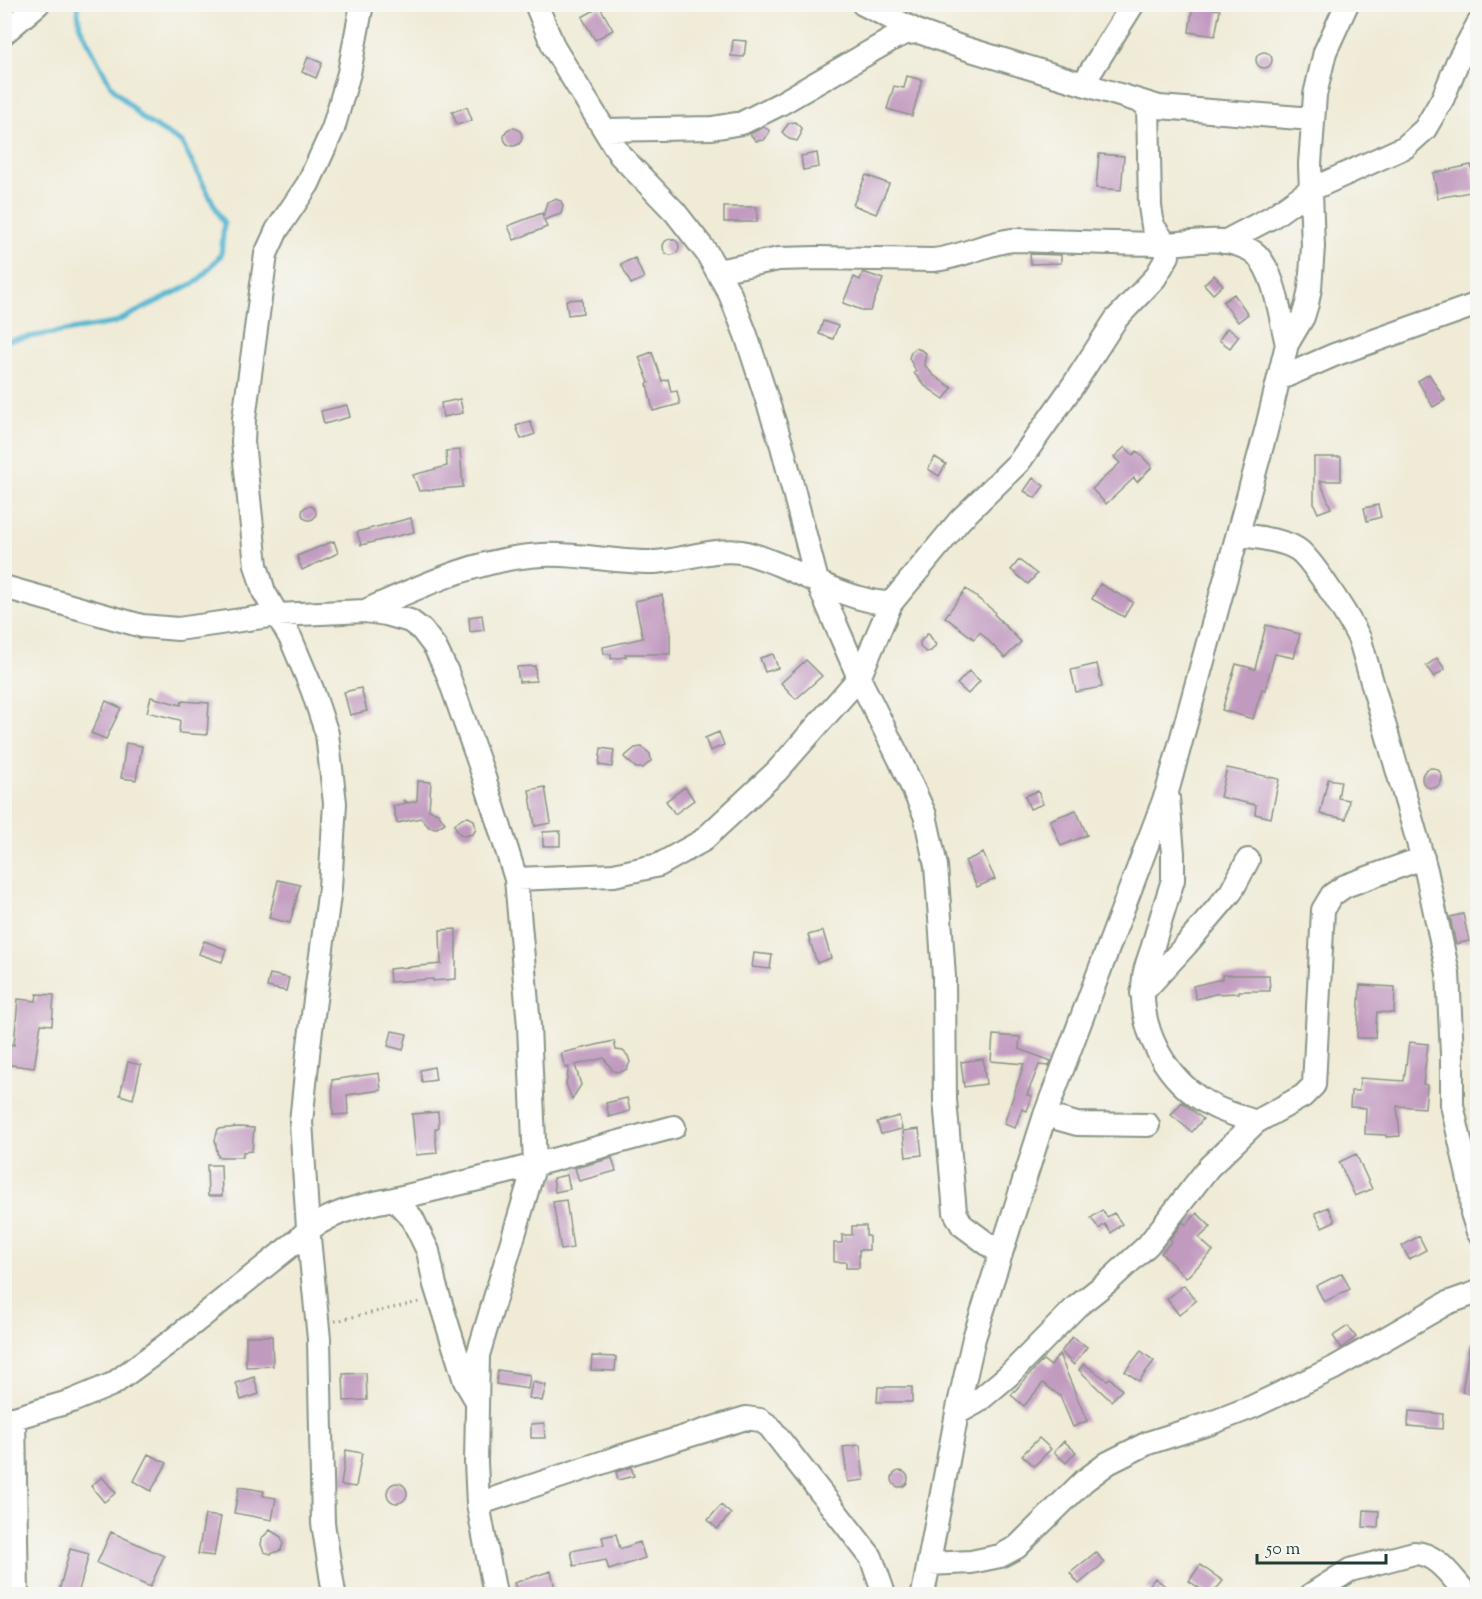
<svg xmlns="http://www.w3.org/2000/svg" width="1482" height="1599" font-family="'Sorts Mill Goudy',serif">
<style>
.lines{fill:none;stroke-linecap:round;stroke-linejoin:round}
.stream{stroke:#52b6d1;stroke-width:5}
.building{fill:#c19ac0}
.minor-casing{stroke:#889486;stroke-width:26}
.path{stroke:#889486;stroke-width:3;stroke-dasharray:1.5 4.5;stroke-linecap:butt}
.minor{stroke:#fff;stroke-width:22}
</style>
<rect width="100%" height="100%" fill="#f6f6f2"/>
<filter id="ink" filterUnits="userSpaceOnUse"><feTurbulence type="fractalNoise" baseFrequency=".0167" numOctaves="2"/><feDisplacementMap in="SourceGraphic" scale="12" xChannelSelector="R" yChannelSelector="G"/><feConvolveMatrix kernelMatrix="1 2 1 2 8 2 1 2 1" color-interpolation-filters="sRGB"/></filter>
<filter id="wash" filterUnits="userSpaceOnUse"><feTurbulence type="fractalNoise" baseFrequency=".008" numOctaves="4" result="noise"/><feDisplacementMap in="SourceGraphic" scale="24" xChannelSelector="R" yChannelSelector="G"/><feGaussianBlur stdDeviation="1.35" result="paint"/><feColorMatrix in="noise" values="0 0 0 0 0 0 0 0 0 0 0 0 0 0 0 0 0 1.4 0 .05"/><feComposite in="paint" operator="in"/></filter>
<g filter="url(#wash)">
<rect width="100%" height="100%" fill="#f0ebd7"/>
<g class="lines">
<!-- stream -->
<path class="stream" d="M 4,341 L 114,323 L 198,281 L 221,255 L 224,224 L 182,143 L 143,119 L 111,86 L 80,27 L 77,4"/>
</g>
<g id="blocks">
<!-- building -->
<path class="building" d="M 1193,5 L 1220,10 L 1215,36 L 1189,32 Z
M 600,7 L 613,30 L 595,40 L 582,17 Z
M 733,40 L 746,41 L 744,57 L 731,56 Z
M1256 60a8 8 0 1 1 16 0a8 8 0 1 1-16 0Z
M 308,57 L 322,63 L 316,78 L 302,72 Z
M 907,76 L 922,80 L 912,116 L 887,109 L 894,86 L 904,88 Z
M 467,107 L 472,120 L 457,125 L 452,112 Z
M 795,122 L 801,128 L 801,134 L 797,141 L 789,139 L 782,132 L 789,123 Z
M 764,127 L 770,131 L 764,140 L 756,141 L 750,134 Z
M504 137a9 9 0 1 1 18 0a9 9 0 1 1-18 0Z
M 817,153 L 819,167 L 803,170 L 801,156 Z
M 1099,154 L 1124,156 L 1121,190 L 1096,188 Z
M 1471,165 L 1476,191 L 1438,198 L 1433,173 Z
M 866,175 L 889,184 L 876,214 L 853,205 Z
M 555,199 L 561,201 L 563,206 L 561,214 L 544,220 L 547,227 L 514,240 L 508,226 L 542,213 L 543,217 L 547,202 Z
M 724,207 L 757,207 L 757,222 L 724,222 Z
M663 247a8 8 0 1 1 16 0a8 8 0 1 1-16 0Z
M 1030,254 L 1061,255 L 1061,263 L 1031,264 Z
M 635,258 L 644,278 L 631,284 L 621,264 Z
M 863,272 L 883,279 L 870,311 L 864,311 L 843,303 L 854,277 L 860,280 Z
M 1214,275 L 1223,285 L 1213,294 L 1204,284 Z
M 1234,294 L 1248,314 L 1238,322 L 1223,302 Z
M 582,299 L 583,313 L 568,315 L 566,300 Z
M 823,321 L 838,326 L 833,339 L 819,334 Z
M 1227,328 L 1239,336 L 1230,348 L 1219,340 Z
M 916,348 L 921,350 L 926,353 L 924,364 L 933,375 L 952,388 L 944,399 L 925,386 L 914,373 L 916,371 L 909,358 L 911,352 Z
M 652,352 L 662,381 L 668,379 L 671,392 L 677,391 L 680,404 L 653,411 L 647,384 L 649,383 L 639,357 Z
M 1429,374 L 1445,400 L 1433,407 L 1418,381 Z
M 460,399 L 463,413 L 443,417 L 441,403 Z
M 347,405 L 350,417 L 324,424 L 321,411 Z
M 530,421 L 535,434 L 521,439 L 516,426 Z
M 1125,447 L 1133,455 L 1137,451 L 1152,467 L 1137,482 L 1134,478 L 1106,504 L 1092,489 L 1120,463 L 1114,457 Z
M 460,450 L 463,487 L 419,491 L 413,475 L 447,466 L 446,451 Z
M 935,457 L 946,464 L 939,476 L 928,469 Z
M 1314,457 L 1341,457 L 1341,481 L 1320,481 L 1331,508 L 1318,513 L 1314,504 Z
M 1033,478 L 1044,486 L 1035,498 L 1024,491 Z
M 1378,505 L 1381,517 L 1367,521 L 1364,508 Z
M302 513a7 7 0 1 1 14 0a7 7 0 1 1-14 0Z
M 411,518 L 414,532 L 361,545 L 357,532 Z
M 334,541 L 338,553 L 302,570 L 297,556 Z
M 1019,560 L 1037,574 L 1028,584 L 1011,570 Z
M 1100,584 L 1133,602 L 1124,617 L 1092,599 Z
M 966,589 L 995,612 L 994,614 L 1021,642 L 1005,658 L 980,632 L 974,639 L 945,617 Z
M 662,595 L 670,632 L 670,654 L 625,654 L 626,657 L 611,659 L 611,654 L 604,654 L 603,647 L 643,638 L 635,601 Z
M 482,615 L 484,630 L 470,632 L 469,617 Z
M 1266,625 L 1300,634 L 1294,658 L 1275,654 L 1265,690 L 1262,689 L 1253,719 L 1222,710 L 1236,664 L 1255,669 Z
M 928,633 L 936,645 L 931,651 L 926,652 L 920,647 L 920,642 Z
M 773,654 L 778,668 L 765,672 L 760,658 Z
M 1437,658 L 1445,669 L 1434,677 L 1426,666 Z
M 806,660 L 822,676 L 796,699 L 781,683 Z
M 1097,664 L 1102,687 L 1076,692 L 1071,670 Z
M 535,666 L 536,681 L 519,682 L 517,667 Z
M 969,671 L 980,681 L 968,694 L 957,684 Z
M 361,688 L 367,711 L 350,715 L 344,692 Z
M 151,697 L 181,705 L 182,701 L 209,703 L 207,735 L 179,733 L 180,720 L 147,712 Z
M 106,701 L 121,708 L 106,739 L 91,733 Z
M 719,732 L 724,745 L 710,751 L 705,738 Z
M 126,743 L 142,746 L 136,780 L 121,778 Z
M 642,747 L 650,754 L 651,761 L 643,768 L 636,768 L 624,757 L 635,748 Z
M 601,748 L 614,750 L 612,767 L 599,765 Z
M 1227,768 L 1279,779 L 1271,818 L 1255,814 L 1256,805 L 1220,797 Z
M1422 778a10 10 0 1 1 20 0a10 10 0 1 1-20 0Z
M 1328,779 L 1341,781 L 1338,798 L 1349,800 L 1346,819 L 1320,814 Z
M 418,781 L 431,782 L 429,810 L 438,813 L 445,823 L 437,828 L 429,827 L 421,818 L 397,823 L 393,806 L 406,803 L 403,800 L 409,803 L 417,801 Z
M 545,787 L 551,823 L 535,826 L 529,790 Z
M 685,787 L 694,800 L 675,814 L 666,801 Z
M 1038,791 L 1043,804 L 1030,809 L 1025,796 Z
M 1076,810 L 1087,835 L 1061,846 L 1050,820 Z
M 468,817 L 474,820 L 476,829 L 473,834 L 464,836 L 459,833 L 454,825 L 462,818 Z
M 560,831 L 560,846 L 543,846 L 543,832 Z
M 983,853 L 995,879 L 977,887 L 965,861 Z
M 278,880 L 300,885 L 290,923 L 269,918 Z
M 1463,914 L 1469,941 L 1456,944 L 1450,917 Z
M 456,929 L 456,979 L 433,981 L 433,979 L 390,982 L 389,969 L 441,964 L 440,930 Z
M 823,931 L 831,958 L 817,963 L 808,935 Z
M 204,941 L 226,949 L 222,962 L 199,954 Z
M 754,953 L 772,955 L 770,969 L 752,967 Z
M 270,974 L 289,978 L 286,991 L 267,987 Z
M 1222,975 L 1269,975 L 1270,991 L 1239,991 L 1239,993 L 1215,994 L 1196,999 L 1193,986 L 1222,979 Z
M 1360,985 L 1395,987 L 1394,1013 L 1377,1012 L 1375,1038 L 1357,1038 Z
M 37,994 L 54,995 L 52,1025 L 41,1024 L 34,1068 L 4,1064 L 4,1050 L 9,1051 L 10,1044 L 14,1045 L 18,999 L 36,1001 Z
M 392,1031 L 407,1034 L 403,1050 L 388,1046 Z
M 993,1035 L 1020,1037 L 1019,1049 L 1051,1061 L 1049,1066 L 1039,1065 L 1027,1095 L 1032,1096 L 1027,1111 L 1022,1109 L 1015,1128 L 1004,1124 L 1024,1064 L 991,1061 Z
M 614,1041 L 616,1050 L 623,1051 L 628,1056 L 630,1062 L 627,1069 L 621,1072 L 613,1071 L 604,1058 L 575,1065 L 581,1085 L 572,1099 L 566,1084 L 569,1067 L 565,1068 L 561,1053 Z
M 1409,1042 L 1428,1044 L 1423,1084 L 1427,1085 L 1425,1108 L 1397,1106 L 1400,1136 L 1386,1137 L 1386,1135 L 1365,1134 L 1366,1108 L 1350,1107 L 1351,1091 L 1359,1091 L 1360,1078 L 1404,1081 Z
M 983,1059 L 986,1084 L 964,1087 L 961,1062 Z
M 128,1062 L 141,1065 L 133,1099 L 120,1095 Z
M 434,1067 L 436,1080 L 422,1082 L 420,1070 Z
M 379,1073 L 381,1090 L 347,1095 L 348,1114 L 333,1115 L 332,1080 Z
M 627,1098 L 630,1111 L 609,1117 L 606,1103 Z
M 1182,1102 L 1203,1119 L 1192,1132 L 1171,1115 Z
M 438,1112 L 439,1127 L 435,1129 L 437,1153 L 416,1155 L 412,1114 Z
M 899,1116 L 902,1129 L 881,1134 L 877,1122 Z
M 239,1127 L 254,1128 L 252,1151 L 243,1152 L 243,1157 L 218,1157 L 215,1140 L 218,1129 Z
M 919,1129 L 922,1155 L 906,1157 L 903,1131 Z
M 1356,1154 L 1372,1189 L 1355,1196 L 1339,1162 Z
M 612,1158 L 616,1171 L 579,1181 L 575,1168 Z
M 207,1165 L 221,1165 L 222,1196 L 208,1196 Z
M 567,1175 L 570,1189 L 555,1192 L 553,1178 Z
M 566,1200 L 573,1248 L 561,1250 L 553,1202 Z
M 1328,1207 L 1335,1221 L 1322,1227 L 1315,1213 Z
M 1102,1210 L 1107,1217 L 1114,1213 L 1122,1224 L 1111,1233 L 1105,1224 L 1099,1229 L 1091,1218 Z
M 1197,1213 L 1211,1227 L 1199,1238 L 1213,1251 L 1186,1278 L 1161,1253 L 1172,1241 L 1170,1239 L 1183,1222 L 1186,1225 Z
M 852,1226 L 866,1226 L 866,1236 L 869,1236 L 869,1250 L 859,1250 L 859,1268 L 846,1268 L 846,1262 L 834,1262 L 834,1243 L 842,1243 L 842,1235 L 852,1235 Z
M 1419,1236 L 1426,1250 L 1409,1259 L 1402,1246 Z
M 1342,1273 L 1350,1289 L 1324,1302 L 1316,1286 Z
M 1184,1285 L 1196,1301 L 1179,1315 L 1167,1299 Z
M 1348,1326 L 1356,1337 L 1341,1348 L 1333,1336 Z
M 246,1336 L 272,1336 L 273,1366 L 246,1367 Z
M 1072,1337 L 1087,1347 L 1074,1365 L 1061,1352 Z
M 1470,1343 L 1478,1344 L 1478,1395 L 1462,1392 Z
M 1141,1351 L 1154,1361 L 1139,1381 L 1125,1371 Z
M 1059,1354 L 1087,1421 L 1073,1427 L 1060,1396 L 1043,1383 L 1024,1406 L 1011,1395 L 1043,1360 L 1051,1366 Z
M 592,1356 L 616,1357 L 615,1371 L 591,1370 Z
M 1084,1364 L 1107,1380 L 1110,1378 L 1122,1390 L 1111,1401 L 1079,1370 Z
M 498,1370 L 530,1375 L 528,1389 L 496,1384 Z
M 366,1373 L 367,1400 L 344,1401 L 343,1374 Z
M 254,1377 L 259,1394 L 241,1400 L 236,1383 Z
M 532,1382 L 546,1385 L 542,1401 L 529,1398 Z
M 878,1387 L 912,1387 L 912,1402 L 877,1402 Z
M 1409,1411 L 1443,1414 L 1442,1429 L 1408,1426 Z
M 544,1423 L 545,1438 L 531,1438 L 531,1424 Z
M 1039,1438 L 1051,1449 L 1034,1466 L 1022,1455 Z
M 1064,1441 L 1076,1452 L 1066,1463 L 1054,1452 Z
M 860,1445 L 864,1480 L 848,1482 L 843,1447 Z
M 346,1450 L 362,1453 L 356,1487 L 341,1485 Z
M 148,1454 L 167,1463 L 151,1491 L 134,1481 Z
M 631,1467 L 634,1476 L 618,1480 L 616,1472 Z
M892 1479a8 8 0 1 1 16 0a8 8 0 1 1-16 0Z
M 102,1477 L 116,1493 L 104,1502 L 91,1486 Z
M387 1493a10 10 0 1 1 20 0a10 10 0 1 1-20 0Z
M 239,1487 L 264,1491 L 263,1496 L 276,1498 L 272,1520 L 234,1513 Z
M 721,1505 L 731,1514 L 717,1529 L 708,1520 Z
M 1364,1510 L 1379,1511 L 1378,1528 L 1363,1527 Z
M 205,1515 L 221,1517 L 214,1556 L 198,1554 Z
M 270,1530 L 281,1537 L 283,1543 L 281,1550 L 271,1554 L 264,1552 L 261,1545 L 262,1538 Z
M 111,1532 L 164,1556 L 150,1587 L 97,1563 Z
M 616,1534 L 620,1549 L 640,1542 L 645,1558 L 609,1570 L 606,1560 L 574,1566 L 571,1551 L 604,1545 L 602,1537 Z
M 70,1549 L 89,1554 L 78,1594 L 59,1591 Z
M 1096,1552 L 1104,1563 L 1079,1584 L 1070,1573 Z
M 1200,1565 L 1223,1581 L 1212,1594 L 1208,1594 L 1189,1581 Z
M 551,1571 L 555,1588 L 540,1592 L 540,1594 L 518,1594 L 514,1583 Z
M 1155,1578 L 1165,1586 L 1159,1594 L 1155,1594 L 1147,1588 Z"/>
</g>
</g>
<g filter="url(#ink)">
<use href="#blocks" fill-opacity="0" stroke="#889486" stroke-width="1.5"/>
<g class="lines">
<!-- minor casing -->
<g class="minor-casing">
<path id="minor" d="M 536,4 L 554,48 L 620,155 L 675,212 L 707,253 L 730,294 L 746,335 L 782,446 L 817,581 L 859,678 L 900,760 L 925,815 L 936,866 L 940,918 L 944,977 L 945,1100 L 955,1212 L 962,1225 L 1001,1254
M 863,4 L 919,32
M 4,33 L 38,4
M 1083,84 L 1133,4
M 605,130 L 712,128 L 742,123 L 780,104 L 894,38 L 906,33 L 919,32 L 961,47 L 1159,107 L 1313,119
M 1224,242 L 1272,217 L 1310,190 L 1405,147 L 1425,129 L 1443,98 L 1457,63 L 1478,24
M 717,271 L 779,259 L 817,258 L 933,260 C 960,258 985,243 1013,240 C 1063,241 1113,244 1163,244 C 1183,244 1203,239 1222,241 C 1233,243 1248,247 1256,254 C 1276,274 1280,318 1287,344
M 1279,379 L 1334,355 L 1478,304
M 1238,534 C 1256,538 1281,539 1297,549 C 1311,557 1352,623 1360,640 L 1426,870 L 1448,973 L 1452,1054 L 1452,1105 L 1471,1189 L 1472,1213 L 1478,1232
M 4,587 L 142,626 L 178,629 L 277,615 L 365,611 L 386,614 L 410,621 L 422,630 L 435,647 L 447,672 L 482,771 L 516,879 L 529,1026 L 535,1164 L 478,1355 L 476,1462 L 478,1504 L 495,1594
M 365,611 C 421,586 479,558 542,555 C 579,553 617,563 655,562 C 684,560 712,548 741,552 C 754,554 767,560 780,565 C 812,579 856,603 891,603
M 1168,798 L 1173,853 L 1173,880 C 1166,902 1159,924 1153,946 C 1150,956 1145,967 1144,977 C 1137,1029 1166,1082 1213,1106 C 1226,1113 1242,1117 1256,1122
M 516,879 L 614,875 L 659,865 L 702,841 L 777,771 L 859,678 L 891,603 L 960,520 L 1019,462 L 1074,384 L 1116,319 L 1155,278 L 1168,256 L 1166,244 L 1153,226 L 1150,206 L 1148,104
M 1142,993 L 1186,945 L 1231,892 L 1248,860
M 1045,1115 L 1077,1124 L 1148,1125
M 394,1199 L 508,1172 L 674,1127
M 957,1413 L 977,1402 L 1009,1375 L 1076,1307 L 1110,1280 L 1148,1245 L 1209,1167 L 1256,1122 L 1303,1096 L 1314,1085 L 1323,910 L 1332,895 L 1345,886 L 1423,858
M 4,1418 L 14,1418 L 72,1401 L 113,1384 L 170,1342 L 298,1240 C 321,1214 361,1205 394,1199 L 412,1218 L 428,1251 L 435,1285 L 465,1381 L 475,1398
M 14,1418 L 17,1594
M 478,1504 L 619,1457 L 746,1418 L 760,1420 L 769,1426 L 871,1557 L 884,1594
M 929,1564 L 971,1562 L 1000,1556 L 1017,1547 L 1084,1481 L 1108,1463 L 1148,1443 L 1211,1423 L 1252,1407 L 1334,1368 L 1447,1303 L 1478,1292
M 334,1594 L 323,1523 L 319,1339 L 308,1228 L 301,1122 L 309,1045 L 330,888 L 335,803 L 327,734 L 312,689 L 291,639 L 264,592 L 256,565 L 243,442 L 244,419 L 266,254 L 277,230 L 308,184 L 333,129 L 349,73 L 362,4
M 923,1594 L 957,1413 L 974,1338 L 1045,1115 L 1167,792 L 1266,431 L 1287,344 L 1303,317 L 1307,304 L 1310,288 L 1313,247 L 1310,164 L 1315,95 L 1325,52 L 1347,4
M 1312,1594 L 1350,1570 L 1414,1553 C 1437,1553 1452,1578 1467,1594"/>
</g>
<!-- path -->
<path class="path" d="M 335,1321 L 419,1302"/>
<!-- minor -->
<use href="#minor" class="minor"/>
</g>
</g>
<!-- margin -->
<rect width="1482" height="1599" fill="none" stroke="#f6f6f2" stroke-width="24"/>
<!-- scale -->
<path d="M1257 1554v9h129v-9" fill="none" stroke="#1f3d34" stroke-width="3"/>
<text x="1266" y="1554" font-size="18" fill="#1f3d34" stroke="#f6f6f2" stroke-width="4.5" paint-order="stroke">50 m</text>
</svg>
